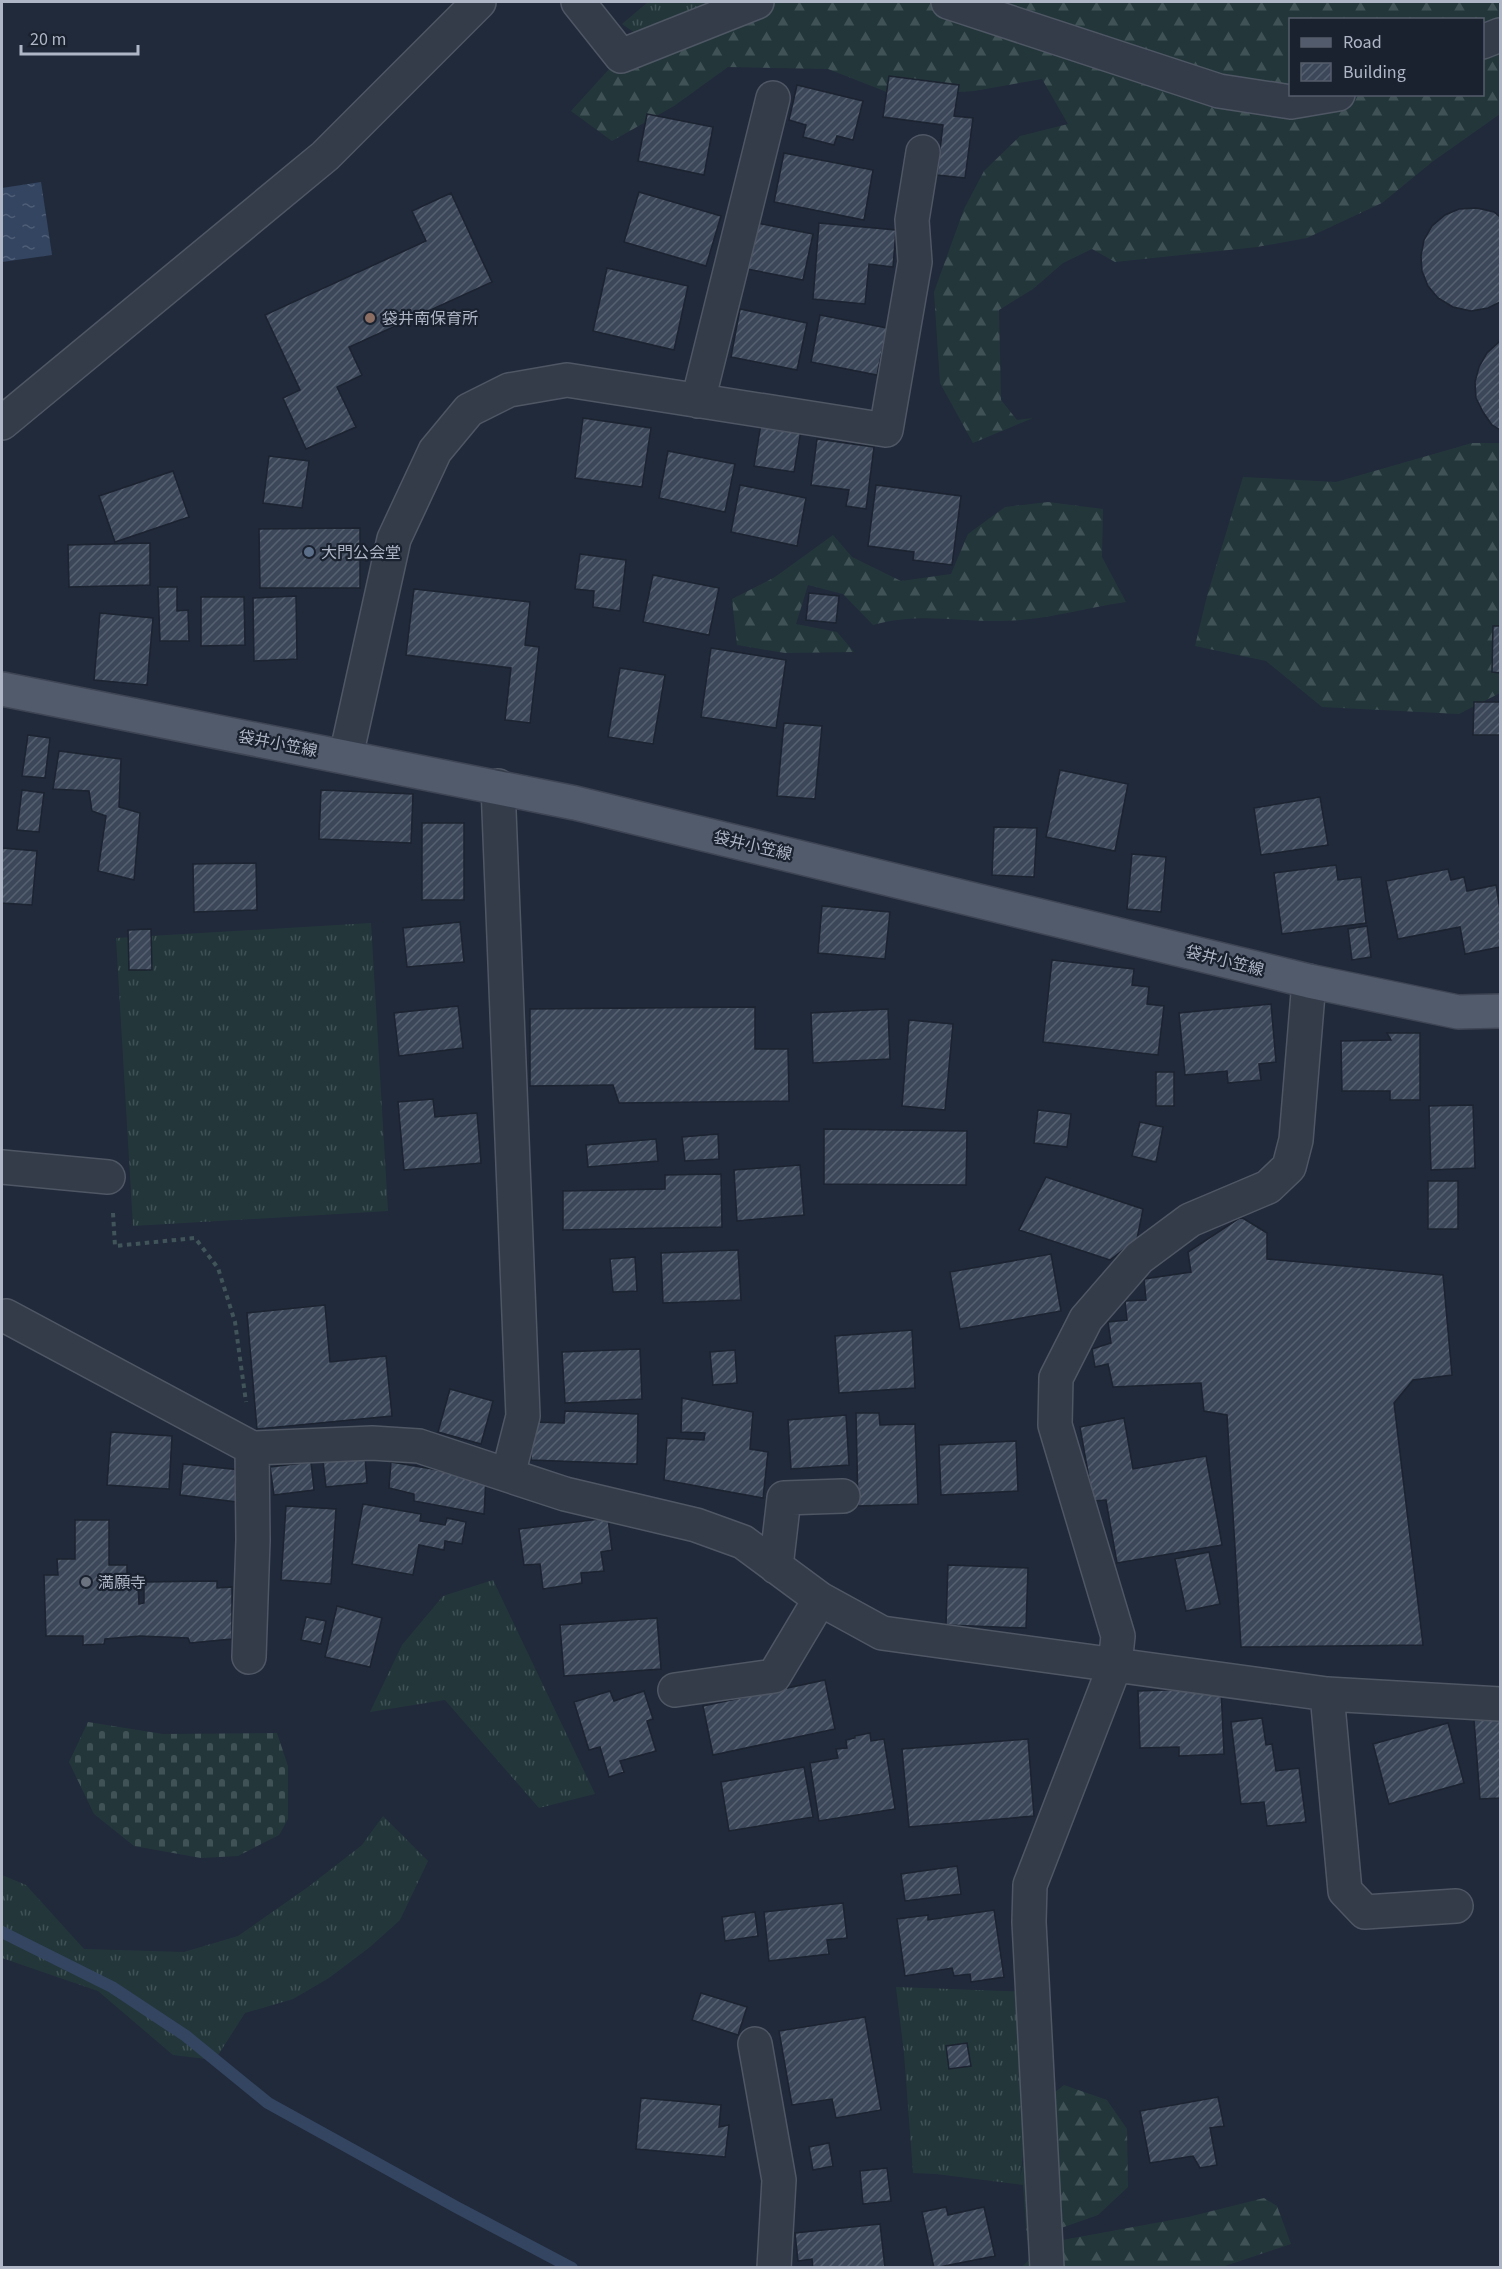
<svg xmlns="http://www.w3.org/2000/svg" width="1502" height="2269" font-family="'Source Sans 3','Noto Sans JP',sans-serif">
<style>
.grass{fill:url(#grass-tufts)}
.forest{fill:url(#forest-firs)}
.cemetery{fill:url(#cemetery-stones)}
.water{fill:url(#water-ripples)}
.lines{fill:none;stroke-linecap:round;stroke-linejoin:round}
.stream{stroke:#344562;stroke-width:12}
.building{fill:url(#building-hatch);stroke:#1c2331;stroke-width:1.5}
.minor-casing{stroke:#4f5765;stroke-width:36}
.major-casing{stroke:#3e4554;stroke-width:36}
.path{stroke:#405459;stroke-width:4;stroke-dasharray:4.5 4.5;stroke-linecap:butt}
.minor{stroke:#343c4a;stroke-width:33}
.major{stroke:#525b6b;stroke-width:33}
.education-dot{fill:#8d6e63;stroke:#1a212f;stroke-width:2}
.service-dot{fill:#5c6f8a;stroke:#1a212f;stroke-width:2}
.worship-dot{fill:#6b7280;stroke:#1a212f;stroke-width:2}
.labels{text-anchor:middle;stroke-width:4.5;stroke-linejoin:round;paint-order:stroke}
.poi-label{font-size:16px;fill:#afb7c7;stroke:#1a212f;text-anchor:start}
.street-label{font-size:16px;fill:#afb7c7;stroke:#1a212f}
</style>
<defs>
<pattern id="grass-tufts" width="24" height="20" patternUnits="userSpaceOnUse" patternTransform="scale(1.5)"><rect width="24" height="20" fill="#23373b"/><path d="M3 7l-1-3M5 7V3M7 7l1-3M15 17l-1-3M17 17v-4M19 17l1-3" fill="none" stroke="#405256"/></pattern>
<pattern id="forest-firs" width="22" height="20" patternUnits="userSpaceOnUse" patternTransform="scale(1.5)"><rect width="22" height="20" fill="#23373b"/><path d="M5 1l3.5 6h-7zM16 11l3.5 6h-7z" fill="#405256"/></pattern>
<pattern id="cemetery-stones" width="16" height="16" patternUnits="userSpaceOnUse" patternTransform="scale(1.5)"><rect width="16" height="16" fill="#23373b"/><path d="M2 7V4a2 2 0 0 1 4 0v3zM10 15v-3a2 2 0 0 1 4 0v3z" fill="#405256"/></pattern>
<pattern id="water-ripples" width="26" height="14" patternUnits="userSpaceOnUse" patternTransform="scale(1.5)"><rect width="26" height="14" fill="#344562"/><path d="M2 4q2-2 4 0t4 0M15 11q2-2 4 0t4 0" fill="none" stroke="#4f5e77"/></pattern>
<pattern id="building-hatch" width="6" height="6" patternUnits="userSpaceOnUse" patternTransform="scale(1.5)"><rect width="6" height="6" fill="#3c485a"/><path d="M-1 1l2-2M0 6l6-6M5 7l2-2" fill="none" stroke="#566070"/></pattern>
</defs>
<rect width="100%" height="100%" fill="#212a3a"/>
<!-- grass -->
<path class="grass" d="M 648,2 L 756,2 L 651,44 L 622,24 Z
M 371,923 L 388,1211 L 133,1226 L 116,938 Z
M 493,1580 L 595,1794 L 539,1808 L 445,1700 L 370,1712 L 402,1645 L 443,1596 Z
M 383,1816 L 428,1861 L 400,1920 L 370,1947 L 329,1978 L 293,1999 L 245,2013 L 215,2060 L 173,2055 L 98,1991 L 2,1958 L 2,1875 L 26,1885 L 84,1949 L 184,1952 L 238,1936 L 308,1887 L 362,1845 Z
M 896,1987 L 1032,1992 L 1036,2062 L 1020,2177 L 1023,2185 L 936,2174 L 913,2173 L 904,2053 Z"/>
<!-- forest -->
<path class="forest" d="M 757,2 L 1500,2 L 1500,39 L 1483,44 L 1482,20 L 1290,20 L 1290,94 L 1482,94 L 1483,56 L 1500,42 L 1500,114 L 1432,162 L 1382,203 L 1307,238 L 1257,247 L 1115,262 L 1092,249 L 1063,263 L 1033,289 L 999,310 L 1001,400 L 1017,420 L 1033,418 L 973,443 L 940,383 L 934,292 L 964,209 L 984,171 L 1020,136 L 1068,124 L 1042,79 L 974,91 L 897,96 L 828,69 L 728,67 L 674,106 L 612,141 L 571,111 L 621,56 Z
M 1472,443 L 1500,443 L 1500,693 L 1459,714 L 1322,707 L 1266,661 L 1195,646 L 1207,596 L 1243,477 L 1336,482 Z
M 1048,502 L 1103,509 L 1102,557 L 1126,602 C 1091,607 1056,617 1021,620 C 970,625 924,610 873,625 L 843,594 L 808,585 L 796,624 L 837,632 L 854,652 L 785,653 L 737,645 L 732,599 L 775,577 L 833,535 L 852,557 L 901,581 L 951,574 L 968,534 L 1005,507 Z
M 1064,2085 L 1107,2100 L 1127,2129 L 1128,2187 L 1098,2215 L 1027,2240 L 1023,2185 L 1020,2177 L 1038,2106 Z
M 1264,2198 L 1277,2206 L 1291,2244 L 1222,2267 L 1021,2268 L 1046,2243 L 1188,2217 Z"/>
<!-- cemetery -->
<path class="cemetery" d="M 88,1722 L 163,1734 L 277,1733 L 288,1766 L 288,1819 L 279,1835 L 238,1856 L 201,1858 L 134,1846 L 94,1814 L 69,1762 Z"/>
<!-- water -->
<path class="water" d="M 41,182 L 52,255 L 2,262 L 2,188 Z"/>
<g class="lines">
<!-- stream -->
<path class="stream" d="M 2,1932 L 112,1987 L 186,2036 L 268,2103 L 458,2208 L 572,2268"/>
</g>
<!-- building -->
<path class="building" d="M 889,76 L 959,85 L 954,116 L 973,118 L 965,178 L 937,175 L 943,125 L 883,117 Z
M 797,85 L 863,101 L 853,140 L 837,136 L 834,145 L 803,137 L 806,125 L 789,120 Z
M 647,114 L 713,127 L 704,175 L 638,161 Z
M 784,153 L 873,170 L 864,220 L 774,202 Z
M 639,192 L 721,216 L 706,266 L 624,242 Z
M 451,193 L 492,282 L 349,347 L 362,375 L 337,387 L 356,427 L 306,449 L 283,398 L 300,390 L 265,315 L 426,241 L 412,211 Z
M 1477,208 L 1494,212 L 1500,217 L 1500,302 L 1488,308 L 1471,311 L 1453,307 L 1438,298 L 1428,286 L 1422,271 L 1421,256 L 1424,240 L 1432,226 L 1445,215 L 1459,209 Z
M 757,223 L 813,234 L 803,280 L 747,269 Z
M 819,223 L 896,230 L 893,267 L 869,264 L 865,304 L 813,299 Z
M 607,268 L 688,286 L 674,350 L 593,331 Z
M 740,309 L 807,323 L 797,370 L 731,357 Z
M 820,315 L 887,328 L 877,375 L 811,362 Z
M 1499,342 L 1500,342 L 1500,430 L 1492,425 L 1483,412 L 1476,398 L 1475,382 L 1479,367 L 1487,353 Z
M 583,418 L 651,428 L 642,487 L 575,478 Z
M 761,424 L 801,430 L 794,472 L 754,466 Z
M 817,439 L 874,447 L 866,509 L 846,506 L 849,490 L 811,485 Z
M 668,451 L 735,464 L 725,512 L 659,498 Z
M 269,456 L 309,461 L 302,508 L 263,503 Z
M 173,471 L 189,517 L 115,542 L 99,496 Z
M 740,485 L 806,498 L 797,546 L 731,532 Z
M 876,485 L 961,496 L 952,565 L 913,560 L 914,552 L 868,546 Z
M 360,528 L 360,588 L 260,588 L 259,529 Z
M 150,543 L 150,585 L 69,587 L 68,545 Z
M 580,554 L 626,560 L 620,611 L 593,607 L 594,591 L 575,589 Z
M 653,575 L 719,588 L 709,635 L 643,622 Z
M 158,587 L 177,587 L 177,611 L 188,610 L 189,641 L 160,641 Z
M 414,589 L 530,602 L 525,645 L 539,647 L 530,723 L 505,720 L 511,668 L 406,655 Z
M 809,593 L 839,596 L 836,623 L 806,620 Z
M 296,596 L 297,659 L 254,661 L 253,598 Z
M 201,597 L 244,597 L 245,645 L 201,646 Z
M 100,613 L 153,618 L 147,685 L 94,680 Z
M 1493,626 L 1500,626 L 1500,673 L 1492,672 Z
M 711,648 L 786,660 L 776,728 L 701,717 Z
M 620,668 L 665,675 L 653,744 L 608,737 Z
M 1474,702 L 1500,702 L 1500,735 L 1473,735 Z
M 784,723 L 822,726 L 815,799 L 777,796 Z
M 28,735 L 50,738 L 45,778 L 22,776 Z
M 59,751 L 121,759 L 119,807 L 140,813 L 134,880 L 98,871 L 106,816 L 92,811 L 89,791 L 53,789 Z
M 1060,770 L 1128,784 L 1115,851 L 1046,837 Z
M 22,790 L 44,793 L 39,832 L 17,830 Z
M 321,790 L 413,794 L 411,843 L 319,839 Z
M 1320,797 L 1328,845 L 1261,855 L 1254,808 Z
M 422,823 L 464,823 L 464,900 L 422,900 Z
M 994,827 L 1037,828 L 1034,877 L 992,875 Z
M 2,848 L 37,851 L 32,905 L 2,903 Z
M 1132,854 L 1166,857 L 1161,912 L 1127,909 Z
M 256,863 L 257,910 L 194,912 L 193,864 Z
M 1336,865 L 1338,880 L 1361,877 L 1366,923 L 1282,934 L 1274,873 Z
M 1448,869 L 1451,880 L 1464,877 L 1467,891 L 1496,885 L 1500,910 L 1500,947 L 1465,954 L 1460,927 L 1398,939 L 1386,881 Z
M 822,906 L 890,912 L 885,959 L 818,953 Z
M 460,922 L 464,962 L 407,967 L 403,928 Z
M 1367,926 L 1371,957 L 1352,960 L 1348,929 Z
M 151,929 L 152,970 L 129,970 L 128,930 Z
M 1052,960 L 1134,969 L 1132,985 L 1149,987 L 1147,1004 L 1164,1006 L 1158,1055 L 1043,1042 Z
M 1271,1004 L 1276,1062 L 1259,1064 L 1261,1080 L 1228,1083 L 1227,1071 L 1185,1075 L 1179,1013 Z
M 458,1006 L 463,1048 L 399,1056 L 394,1013 Z
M 755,1007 L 755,1049 L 788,1049 L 789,1101 L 619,1103 L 613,1085 L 530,1086 L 530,1009 Z
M 888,1009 L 890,1059 L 813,1063 L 811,1013 Z
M 909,1020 L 953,1024 L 945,1110 L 902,1106 Z
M 1387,1033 L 1420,1033 L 1420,1100 L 1390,1100 L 1390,1091 L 1342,1091 L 1341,1041 L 1391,1040 Z
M 1156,1072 L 1174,1072 L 1174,1106 L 1156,1106 Z
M 433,1099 L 435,1117 L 477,1113 L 481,1163 L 404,1170 L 398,1102 Z
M 1473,1105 L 1475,1168 L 1431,1170 L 1429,1106 Z
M 1038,1110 L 1071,1114 L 1067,1147 L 1034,1143 Z
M 1140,1122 L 1163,1127 L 1156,1162 L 1132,1156 Z
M 824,1129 L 967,1131 L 966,1185 L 824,1184 Z
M 718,1134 L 719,1159 L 685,1161 L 682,1137 Z
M 656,1139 L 658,1161 L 588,1167 L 586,1145 Z
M 800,1165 L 804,1215 L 737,1221 L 734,1170 Z
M 721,1174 L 722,1227 L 563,1230 L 563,1191 L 665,1189 L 665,1175 Z
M 1046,1177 L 1143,1209 L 1137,1239 L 1110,1260 L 1019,1230 Z
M 1428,1181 L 1458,1181 L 1458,1229 L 1428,1229 Z
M 1241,1217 L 1267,1233 L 1267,1259 L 1443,1275 L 1452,1375 L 1413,1380 L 1394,1403 L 1423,1645 L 1241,1647 L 1227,1415 L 1204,1411 L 1201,1383 L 1113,1387 L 1108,1364 L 1095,1367 L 1092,1349 L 1111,1343 L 1108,1322 L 1127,1320 L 1125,1301 L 1146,1300 L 1144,1279 L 1191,1272 L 1188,1252 Z
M 738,1250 L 741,1300 L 663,1303 L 661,1253 Z
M 1051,1254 L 1061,1311 L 960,1329 L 950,1272 Z
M 635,1257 L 637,1291 L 613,1292 L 610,1259 Z
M 325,1305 L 330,1362 L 386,1356 L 392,1416 L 257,1429 L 247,1313 Z
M 912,1330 L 915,1388 L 839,1393 L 835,1336 Z
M 640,1349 L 642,1399 L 565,1403 L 562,1352 Z
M 735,1350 L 737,1383 L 713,1385 L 710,1352 Z
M 450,1389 L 493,1401 L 481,1444 L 438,1432 Z
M 682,1398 L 753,1412 L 750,1449 L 768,1452 L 763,1498 L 664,1480 L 667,1438 L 704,1440 L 705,1433 L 681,1432 Z
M 565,1411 L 638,1414 L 637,1464 L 531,1460 L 532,1422 L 564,1423 Z
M 856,1413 L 879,1413 L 880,1425 L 915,1424 L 918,1504 L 858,1506 Z
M 846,1415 L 849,1465 L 791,1469 L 788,1420 Z
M 1124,1418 L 1133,1469 L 1206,1456 L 1222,1545 L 1117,1563 L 1106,1500 L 1093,1501 L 1080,1427 Z
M 111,1432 L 172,1436 L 169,1489 L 107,1485 Z
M 1016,1441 L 1018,1491 L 941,1495 L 939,1445 Z
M 365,1457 L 367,1483 L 326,1487 L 323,1461 Z
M 311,1462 L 314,1490 L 274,1495 L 270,1467 Z
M 391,1462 L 486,1478 L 484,1514 L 414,1501 L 414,1494 L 389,1488 Z
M 183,1464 L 241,1470 L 237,1502 L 180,1495 Z
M 363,1504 L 421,1514 L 420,1521 L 445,1525 L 447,1518 L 466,1522 L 462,1544 L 445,1541 L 444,1550 L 419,1545 L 413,1575 L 352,1564 Z
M 286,1506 L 336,1509 L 331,1584 L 281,1580 Z
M 608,1518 L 612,1550 L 601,1552 L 604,1571 L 581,1573 L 582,1583 L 543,1589 L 540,1564 L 524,1565 L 519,1529 Z
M 75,1520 L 109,1520 L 109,1565 L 127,1565 L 127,1583 L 138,1583 L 139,1604 L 144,1603 L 144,1582 L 217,1581 L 217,1588 L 232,1587 L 232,1639 L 190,1643 L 188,1638 L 140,1636 L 105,1639 L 104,1644 L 83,1645 L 83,1636 L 46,1636 L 44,1575 L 58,1575 L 57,1559 L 75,1559 Z
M 1209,1552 L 1220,1604 L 1186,1611 L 1175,1559 Z
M 948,1565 L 1028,1568 L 1026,1628 L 946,1625 Z
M 337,1606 L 382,1618 L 370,1667 L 325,1657 Z
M 306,1617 L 326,1621 L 321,1644 L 301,1640 Z
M 657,1618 L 661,1669 L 564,1676 L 560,1625 Z
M 825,1680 L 835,1729 L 713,1755 L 703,1706 Z
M 1221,1688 L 1224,1754 L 1179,1756 L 1179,1747 L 1140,1748 L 1138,1691 Z
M 610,1691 L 614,1701 L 644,1691 L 653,1719 L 647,1721 L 656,1751 L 620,1761 L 624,1772 L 609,1777 L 600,1747 L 589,1750 L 574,1702 Z
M 1262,1718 L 1266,1745 L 1272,1744 L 1276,1771 L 1299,1768 L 1306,1822 L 1267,1826 L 1264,1802 L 1241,1804 L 1231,1722 Z
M 1500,1719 L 1500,1798 L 1480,1799 L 1474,1720 Z
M 1448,1723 L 1464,1783 L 1389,1804 L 1373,1744 Z
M 870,1733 L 871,1741 L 884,1739 L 895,1809 L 819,1821 L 810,1763 L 838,1758 L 836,1749 L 847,1748 L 846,1740 L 855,1738 L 855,1736 Z
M 1028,1739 L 1034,1816 L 909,1827 L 902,1749 Z
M 804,1767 L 813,1817 L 729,1831 L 721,1782 Z
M 957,1866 L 961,1894 L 905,1901 L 901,1874 Z
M 843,1903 L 847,1938 L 827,1940 L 829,1954 L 769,1961 L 764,1912 Z
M 994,1910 L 1004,1977 L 971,1982 L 970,1974 L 954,1976 L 952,1968 L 905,1976 L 897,1919 L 928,1915 L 928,1920 Z
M 755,1912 L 758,1936 L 725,1941 L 722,1917 Z
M 701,1993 L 747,2007 L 738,2035 L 692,2020 Z
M 865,2017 L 881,2110 L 836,2118 L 832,2099 L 792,2105 L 779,2031 Z
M 967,2043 L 971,2066 L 949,2069 L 946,2046 Z
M 1218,2097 L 1224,2126 L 1210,2128 L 1217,2165 L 1200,2168 L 1193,2156 L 1150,2163 L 1140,2111 Z
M 641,2098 L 721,2105 L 719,2127 L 729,2125 L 725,2157 L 636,2149 Z
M 829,2143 L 833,2166 L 813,2170 L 809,2147 Z
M 887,2168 L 891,2201 L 863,2204 L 860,2171 Z
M 946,2207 L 948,2215 L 984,2207 L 995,2256 L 934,2268 L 922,2212 Z
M 880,2224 L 885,2268 L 813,2268 L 812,2259 L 798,2261 L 795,2233 Z"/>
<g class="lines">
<!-- minor casing -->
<g class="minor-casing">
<path id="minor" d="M 578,2 L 621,56 L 757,2
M 948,2 L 1219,91 L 1291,102 L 1338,94
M 1482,42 L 1500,35
M 698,401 L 773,98
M 2,423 L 325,156 L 479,2
M 346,756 L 394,539 L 435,451 L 469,410 L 509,390 L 567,380 L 886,430 L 915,262 L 912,220 L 923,152
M 498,786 L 523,1416 L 508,1475
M 2,1167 L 108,1177
M 6,1316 L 252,1448 L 372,1443 L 419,1446 L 565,1494 L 696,1525 L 743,1542 L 820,1599 L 882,1633 L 1327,1694 L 1500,1704
M 776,1567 L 784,1498 L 843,1496
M 249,1657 L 253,1540 L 252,1448
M 675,1690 L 774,1676 L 820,1599
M 1327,1694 L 1345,1891 L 1365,1912 L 1456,1906
M 755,2044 L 779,2180 L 774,2268
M 1047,2268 L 1029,1922 L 1030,1885 L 1115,1665 L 1118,1636 L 1055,1425 L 1056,1378 L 1086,1319 L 1139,1258 L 1190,1220 L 1268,1187 L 1289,1167 L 1296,1140 L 1309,981"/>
</g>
<!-- major casing -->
<g class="major-casing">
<path id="major" d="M 2,689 L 575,803 L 1309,981 L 1458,1012 L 1500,1011"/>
</g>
<!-- path -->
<path class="path" d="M 113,1213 L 115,1246 L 195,1238 L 218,1268 L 235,1322 L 246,1402"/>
<!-- minor -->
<use href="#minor" class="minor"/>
<!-- major -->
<use href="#major" class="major"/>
</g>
<!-- markers -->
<circle class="education-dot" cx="370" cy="318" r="6"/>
<circle class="service-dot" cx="309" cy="552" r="6"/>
<circle class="worship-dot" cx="86" cy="1582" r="6"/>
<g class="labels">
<!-- poi labels -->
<g class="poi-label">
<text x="382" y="324">袋井南保育所</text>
<text x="321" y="558">大門公会堂</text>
<text x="98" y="1588">満願寺</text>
</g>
<!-- street labels -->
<g class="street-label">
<text transform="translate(278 743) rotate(11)" y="6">袋井小笠線</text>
<text transform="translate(753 845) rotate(13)" y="6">袋井小笠線</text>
<text transform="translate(1225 960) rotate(14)" y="6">袋井小笠線</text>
</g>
</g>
<!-- border -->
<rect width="1502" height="2269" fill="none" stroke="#afb7c7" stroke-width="6"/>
<!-- legend -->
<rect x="1289" y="18" width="195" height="78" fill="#1a212f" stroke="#565d6c" stroke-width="1.5"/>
<rect x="1301" y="38" width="30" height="9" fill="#525b6b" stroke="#565d6c" stroke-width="1.5"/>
<text x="1343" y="48" font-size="18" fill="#afb7c7">Road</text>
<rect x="1301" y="63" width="30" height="18" fill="url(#building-hatch)" stroke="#565d6c" stroke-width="1.5"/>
<text x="1343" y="78" font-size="18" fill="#afb7c7">Building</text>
<!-- scale -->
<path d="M21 45v9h117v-9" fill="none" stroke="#afb7c7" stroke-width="3"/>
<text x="30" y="45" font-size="18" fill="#afb7c7" stroke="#1a212f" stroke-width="4.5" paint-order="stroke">20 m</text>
</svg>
